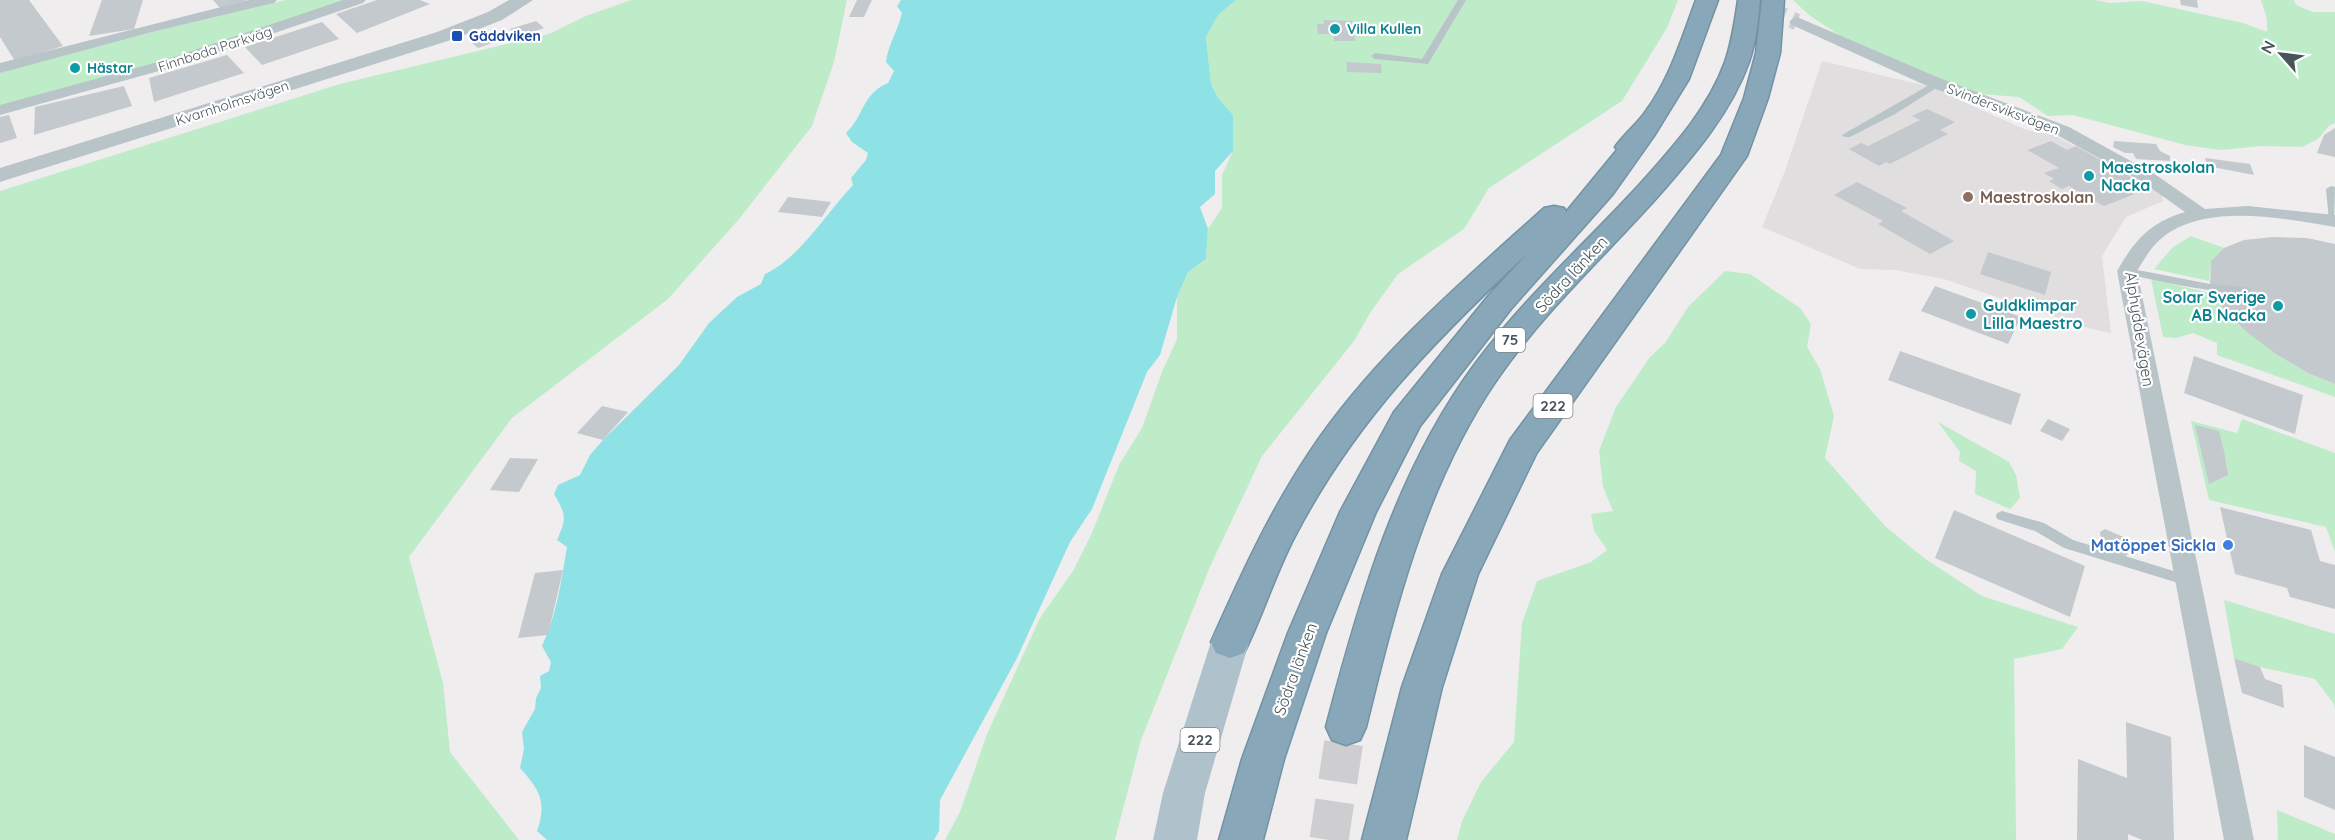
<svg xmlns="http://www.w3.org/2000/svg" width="2335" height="840" font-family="Quicksand,sans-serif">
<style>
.education{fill:#e1dedf}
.green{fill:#beebc8}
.water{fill:#8ee2e5}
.building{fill:#c4c9cd}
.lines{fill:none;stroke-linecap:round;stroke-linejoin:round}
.minor-tunnel{stroke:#ceced0;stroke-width:17;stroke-dasharray:17 8;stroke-linecap:butt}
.motorway-tunnel{stroke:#ceced0;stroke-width:39;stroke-dasharray:39 20;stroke-linecap:butt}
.motorway-casing{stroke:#7393a5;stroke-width:3}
.service{fill:#b9c4c9;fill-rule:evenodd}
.minor{fill:#b9c4c9;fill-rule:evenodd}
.tertiary{fill:#b9c4c9;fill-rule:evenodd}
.primary{fill:#afc1ca;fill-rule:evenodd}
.motorway{fill:#88a8b9;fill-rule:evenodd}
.culture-dot{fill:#0f9aa8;stroke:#fff;stroke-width:2}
.transit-dot{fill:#1a4fb4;stroke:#fff;stroke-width:2}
.education-dot{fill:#8d6e63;stroke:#fff;stroke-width:2}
.shop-dot{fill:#3f7fe0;stroke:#fff;stroke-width:2}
.labels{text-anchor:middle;stroke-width:4.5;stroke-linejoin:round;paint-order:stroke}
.far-culture-label{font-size:14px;font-weight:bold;fill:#0d838f;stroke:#fff;text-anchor:start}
.far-transit-label{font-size:14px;font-weight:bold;fill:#164399;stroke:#fff;text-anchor:start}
.far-street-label{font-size:14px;fill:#475459;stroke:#fff}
.shield{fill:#fff;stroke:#7e878b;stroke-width:1.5}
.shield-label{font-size:15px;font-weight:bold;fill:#475459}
.culture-label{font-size:16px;font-weight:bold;fill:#0d838f;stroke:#fff;text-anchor:start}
.education-label{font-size:16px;font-weight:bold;fill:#785e54;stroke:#fff;text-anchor:start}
.street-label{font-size:16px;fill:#475459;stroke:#fff}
.shop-label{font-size:16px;font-weight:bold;fill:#366cbe;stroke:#fff;text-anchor:end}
</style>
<rect width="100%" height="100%" fill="#f0edee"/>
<!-- education -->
<path class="education" d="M 1822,61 L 1931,87 L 2026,130 L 2054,135 L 2162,193 L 2163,201 L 2126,217 L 2102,256 L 2111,333 L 2088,328 L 1944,279 L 1895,270 L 1860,269 L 1762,227 L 1785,171 Z"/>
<!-- green -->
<path class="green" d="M 286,0 L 351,0 L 225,44 L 0,107 L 0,73 L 73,51 Z
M 631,0 L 847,0 L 834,62 L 812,126 L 739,219 L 668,299 L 512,418 L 409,557 L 443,683 L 450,752 L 519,840 L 0,840 L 0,191 L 340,84 L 549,34 L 586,16 Z
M 1236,0 L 1678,0 L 1667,28 L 1622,101 L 1489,188 L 1464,229 L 1398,274 L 1370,313 L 1354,341 L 1262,456 L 1209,569 L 1141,740 L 1115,840 L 945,840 L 960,812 L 987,734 L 1040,618 L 1073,571 L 1092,533 L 1119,465 L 1142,428 L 1162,372 L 1177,339 L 1177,297 L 1188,272 L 1206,259 L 1208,229 L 1222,208 L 1222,175 L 1233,151 L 1233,115 L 1218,98 L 1211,84 L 1206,37 L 1218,15 Z
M 1793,0 L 2095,0 L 2110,3 L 2142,1 L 2243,23 L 2267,32 L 2267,19 L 2261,0 L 2294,0 L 2296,5 L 2313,12 L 2335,12 L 2335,123 L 2329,126 L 2318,139 L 2302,147 L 2261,146 L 2221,150 L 2185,145 L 2073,115 L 2048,116 L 2019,97 L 1968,93 L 1840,36 L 1809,15 Z
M 2191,236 L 2224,248 L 2211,261 L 2209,281 L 2154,269 L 2173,247 Z
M 1725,271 L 1750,274 L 1800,308 L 1811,324 L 1807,347 L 1820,369 L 1834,416 L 1825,458 L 1885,526 L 1924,558 L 1982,596 L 2078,627 L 2062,649 L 2014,659 L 2016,840 L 1457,840 L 1462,821 L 1481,782 L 1514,742 L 1522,623 L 1537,581 L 1591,562 L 1607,550 L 1594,531 L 1591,514 L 1613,511 L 1603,487 L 1599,451 L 1616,407 L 1650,357 L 1665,343 L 1688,307 Z
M 2151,279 L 2210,293 L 2236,323 L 2276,354 L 2308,373 L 2335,384 L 2335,397 L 2217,355 L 2217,343 L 2193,333 L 2176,338 L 2163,337 Z
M 2242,419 L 2335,453 L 2335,552 L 2326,527 L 2209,500 L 2191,421 L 2237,433 Z
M 1938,422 L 2009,462 L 2016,475 L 2020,498 L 2010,509 L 1975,494 L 1976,471 L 1959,461 L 1960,452 Z
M 2224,600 L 2335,634 L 2335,710 L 2334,704 L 2315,679 L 2260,667 L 2234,658 Z
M 2277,810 L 2335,834 L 2335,840 L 2278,840 Z"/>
<!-- water -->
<path class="water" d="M 901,0 L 1236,0 L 1218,15 L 1206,37 L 1211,84 L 1218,98 L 1233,115 L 1233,151 L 1215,171 L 1215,194 L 1200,207 L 1208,229 L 1206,259 L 1188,272 L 1177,297 L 1160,355 L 1147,372 L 1092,509 L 1070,542 L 1017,658 L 940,800 L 939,831 L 934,840 L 547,840 L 537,831 C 547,802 540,790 520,768 L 524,749 L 522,732 L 535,709 L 536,698 L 541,688 L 540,676 L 549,671 L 551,662 L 542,646 C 557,614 561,582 567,547 L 557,540 C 567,517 566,515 554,494 L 558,485 L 580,475 L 590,455 L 603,440 L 679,365 L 709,323 L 737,297 L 761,284 L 765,274 C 799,259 828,211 853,185 L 851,178 L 866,160 L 868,153 L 852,142 L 846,133 C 865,115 861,95 888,83 L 894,71 L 886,62 C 888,45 898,30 902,13 L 897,6 Z"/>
<!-- building -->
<path class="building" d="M 0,0 L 29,0 L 63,46 L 15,61 L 0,37 Z
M 102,0 L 143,0 L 134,29 L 89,36 Z
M 213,0 L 246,0 L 246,1 L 220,8 Z
M 377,0 L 420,0 L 430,4 L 357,33 L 336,14 Z
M 857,0 L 872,0 L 864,17 L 849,17 Z
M 2180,0 L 2197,0 L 2198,8 L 2181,5 Z
M 1323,20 L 1352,21 L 1355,41 L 1334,41 L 1334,34 L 1318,34 L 1317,24 L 1324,24 Z
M 536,21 L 544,28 L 518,37 L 510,29 Z
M 322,22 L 339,39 L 262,65 L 245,47 Z
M 503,32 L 509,37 L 478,48 L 472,43 Z
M 227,55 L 244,73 L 154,102 L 149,78 Z
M 1346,62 L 1381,64 L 1382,73 L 1347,72 Z
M 124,86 L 132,106 L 34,135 L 35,107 Z
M 1927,109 L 1955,122 L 1940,130 L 1948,134 L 1890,164 L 1886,162 L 1879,166 L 1849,149 L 1861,143 L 1868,146 L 1920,120 L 1912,116 Z
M 9,115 L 17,138 L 0,143 L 0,117 Z
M 2335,128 L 2335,157 L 2317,153 L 2324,135 Z
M 2051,141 L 2067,150 L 2076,146 L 2136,180 L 2120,186 L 2135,194 L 2104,206 L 2069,186 L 2062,189 L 2049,181 L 2054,179 L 2044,173 L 2059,168 L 2027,150 Z
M 2114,141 L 2156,144 L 2160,151 L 2170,156 L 2170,161 L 2136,159 L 2133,153 L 2125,153 L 2113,147 Z
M 2205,158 L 2250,164 L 2254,175 L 2207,166 Z
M 1857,182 L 1907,208 L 1901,211 L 1954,241 L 1930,254 L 1878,224 L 1883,221 L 1834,195 Z
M 788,197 L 831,202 L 822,217 L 778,212 Z
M 2273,237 L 2307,238 L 2335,244 L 2335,384 L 2308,373 L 2276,354 L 2248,333 L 2226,313 L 2210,287 L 2211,261 L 2224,248 L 2244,240 Z
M 1988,252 L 2051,272 L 2045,295 L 1980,274 Z
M 1935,286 L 2021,317 L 2008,344 L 1921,311 Z
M 1900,351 L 2021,394 L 2011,425 L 1888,380 Z
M 2194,356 L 2303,395 L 2295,434 L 2184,393 Z
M 602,406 L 628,412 L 603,440 L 577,433 Z
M 2048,419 L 2070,429 L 2062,441 L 2040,431 Z
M 2195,425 L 2219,431 L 2224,451 L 2228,475 L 2209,484 Z
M 510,458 L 538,459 L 519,492 L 490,490 Z
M 2220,507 L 2311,530 L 2320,561 L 2335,565 L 2335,609 L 2290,597 L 2287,588 L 2235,574 Z
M 1954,510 L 2085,566 L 2070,617 L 1935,558 Z
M 2105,529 L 2126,538 L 2128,554 L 2124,557 L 2110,553 L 2102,547 L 2100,532 Z
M 563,570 L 548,635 L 518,638 L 535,573 Z
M 2234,658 L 2260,667 L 2265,679 L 2282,685 L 2284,708 L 2242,693 Z
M 2126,722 L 2171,737 L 2174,840 L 2142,840 L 2128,834 L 2128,840 L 2077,840 L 2078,759 L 2127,778 Z
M 2304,745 L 2335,757 L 2335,810 L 2304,797 Z"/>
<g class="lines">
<!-- minor-tunnel -->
<path class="minor-tunnel" d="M 1746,0 L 1797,22"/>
<!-- motorway-tunnel -->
<path class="motorway-tunnel" d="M 1329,840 L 1346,727"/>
<!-- motorway casing -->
<g class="motorway-casing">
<path id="motorway" d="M 1696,0 L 1718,0 L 1689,79 L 1654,136 L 1613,194 L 1511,309 L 1420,426 L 1376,512 L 1326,633 L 1284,759 L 1263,840 L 1219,840 L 1242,759 L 1288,633 L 1340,512 L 1394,412 L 1489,295 L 1528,253 C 1434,341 1355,421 1295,536 C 1275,574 1263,615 1244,653 L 1230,658 L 1216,653 L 1211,642 C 1240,577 1269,513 1309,453 C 1372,358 1460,284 1544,208 L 1554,206 L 1564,208 L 1566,212 L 1617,150 L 1615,147 C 1624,134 1637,124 1646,111 C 1670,78 1682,38 1696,0 Z
M 1738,0 L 1760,0 C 1758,21 1756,42 1749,62 C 1731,112 1695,154 1661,193 C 1606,255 1543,312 1496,381 C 1426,483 1395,608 1366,727 L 1360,740 L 1346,745 L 1332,740 L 1326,727 C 1359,601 1396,471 1475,364 C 1523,299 1585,244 1640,184 C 1673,147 1708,109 1725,62 C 1732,42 1735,21 1738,0 Z
M 1762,0 L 1784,0 L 1780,53 L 1768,98 L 1747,156 L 1536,454 L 1478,574 L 1442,687 L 1406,840 L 1362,840 L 1402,687 L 1442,574 L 1510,440 L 1721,155 L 1744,98 L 1756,53 Z"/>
</g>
<!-- service -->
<path class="service" d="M 1458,0 L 1466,0 L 1428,64 L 1375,59 L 1371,56 L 1375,53 L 1422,59 Z
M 1938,80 L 1942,83 L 1941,85 L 1895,114 L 1850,137 L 1844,137 L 1842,135 Z
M 2331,186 L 2335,187 L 2334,224 L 2329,221 L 2326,189 Z
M 2127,268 L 2210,284 L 2247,287 L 2252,290 C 2241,300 2143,278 2123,273 L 2122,271 Z
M 2002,511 L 2044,523 L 2073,540 L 2193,577 L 2195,581 L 2193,585 L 2188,586 L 2064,548 L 2035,531 L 1997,519 L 1996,516 L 1997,513 Z"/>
<!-- minor -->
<path class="minor" d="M 249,0 L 277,0 L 274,3 L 148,33 L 0,73 L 0,63 Z
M 343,0 L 366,0 L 363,3 L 177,66 L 0,115 L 0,105 L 165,60 Z
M 1797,17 L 1937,77 L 2069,127 L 2156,175 L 2205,209 L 2248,206 L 2335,215 L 2335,227 C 2285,219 2216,204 2170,232 C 2154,242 2146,256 2137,271 L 2254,840 L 2224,840 L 2117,271 C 2135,240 2149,223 2185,212 L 2144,183 L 2057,135 L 1925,85 L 1792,25 L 1789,22 L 1792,19 Z"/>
<!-- tertiary -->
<path class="tertiary" d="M 509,0 L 533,0 L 502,20 L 451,40 L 0,182 L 0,168 L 437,32 L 488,12 Z"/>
<!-- primary -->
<path class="primary" d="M 1230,626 L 1244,631 L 1249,642 L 1205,793 L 1197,840 L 1153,840 L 1163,793 L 1211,642 L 1216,631 Z"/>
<!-- motorway -->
<use href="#motorway" class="motorway"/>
</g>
<!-- markers -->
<g class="culture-dot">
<circle cx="1335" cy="29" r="6"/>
<circle cx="75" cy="68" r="6"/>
<circle cx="2089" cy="176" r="6"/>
<circle cx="2278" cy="306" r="6"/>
<circle cx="1971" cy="314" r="6"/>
</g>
<rect class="transit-dot" x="451" y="30" width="12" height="12" rx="3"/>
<circle class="education-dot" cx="1968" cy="197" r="6"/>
<circle class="shop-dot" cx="2228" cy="545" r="6"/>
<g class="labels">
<!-- far-culture labels -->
<g class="far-culture-label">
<text x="1347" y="34">Villa Kullen</text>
<text x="87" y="73">Hästar</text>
</g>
<!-- far-transit labels -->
<g class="far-transit-label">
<text x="469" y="41">Gäddviken</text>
</g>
<!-- far-street labels -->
<g class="far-street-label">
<text transform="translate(215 49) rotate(-18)" y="5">Finnboda Parkväg</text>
<text transform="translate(232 103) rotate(-18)" y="5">Kvarnholmsvägen</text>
<text transform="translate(2003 109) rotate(21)" y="5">Svindersviksvägen</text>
</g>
<!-- shield labels -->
<g class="shield">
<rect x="1495" y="328" width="30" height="24" rx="4.5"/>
<rect x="1533.5" y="394" width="39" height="24" rx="4.5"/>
<rect x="1180.5" y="728" width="39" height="24" rx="4.5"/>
</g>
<g class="shield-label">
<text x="1510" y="345">75</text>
<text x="1553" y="411">222</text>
<text x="1200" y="745">222</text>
</g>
<!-- culture labels -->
<g class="culture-label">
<text x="2101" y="173">Maestroskolan<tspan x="2101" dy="18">Nacka</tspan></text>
<text x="2266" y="303" text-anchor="end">Solar Sverige<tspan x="2266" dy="18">AB Nacka</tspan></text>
<text x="1983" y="311">Guldklimpar<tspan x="1983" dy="18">Lilla Maestro</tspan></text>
</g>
<!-- education labels -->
<g class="education-label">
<text x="1980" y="203">Maestroskolan</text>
</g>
<!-- street labels -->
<g class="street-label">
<text transform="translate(1571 274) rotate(-47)" y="6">Södra länken</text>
<text transform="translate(2140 329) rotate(81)" y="6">Alphyddevägen</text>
<text transform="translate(1295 669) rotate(-70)" y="6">Södra länken</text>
</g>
<!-- shop labels -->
<g class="shop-label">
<text x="2216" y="551">Matöppet Sickla</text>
</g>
</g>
<!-- north arrow -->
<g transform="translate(2281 54) rotate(298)" stroke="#ffffff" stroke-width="4.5" paint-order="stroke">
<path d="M0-4.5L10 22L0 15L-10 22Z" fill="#475459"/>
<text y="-9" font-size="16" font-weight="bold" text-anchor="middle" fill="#475459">N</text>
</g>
</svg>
